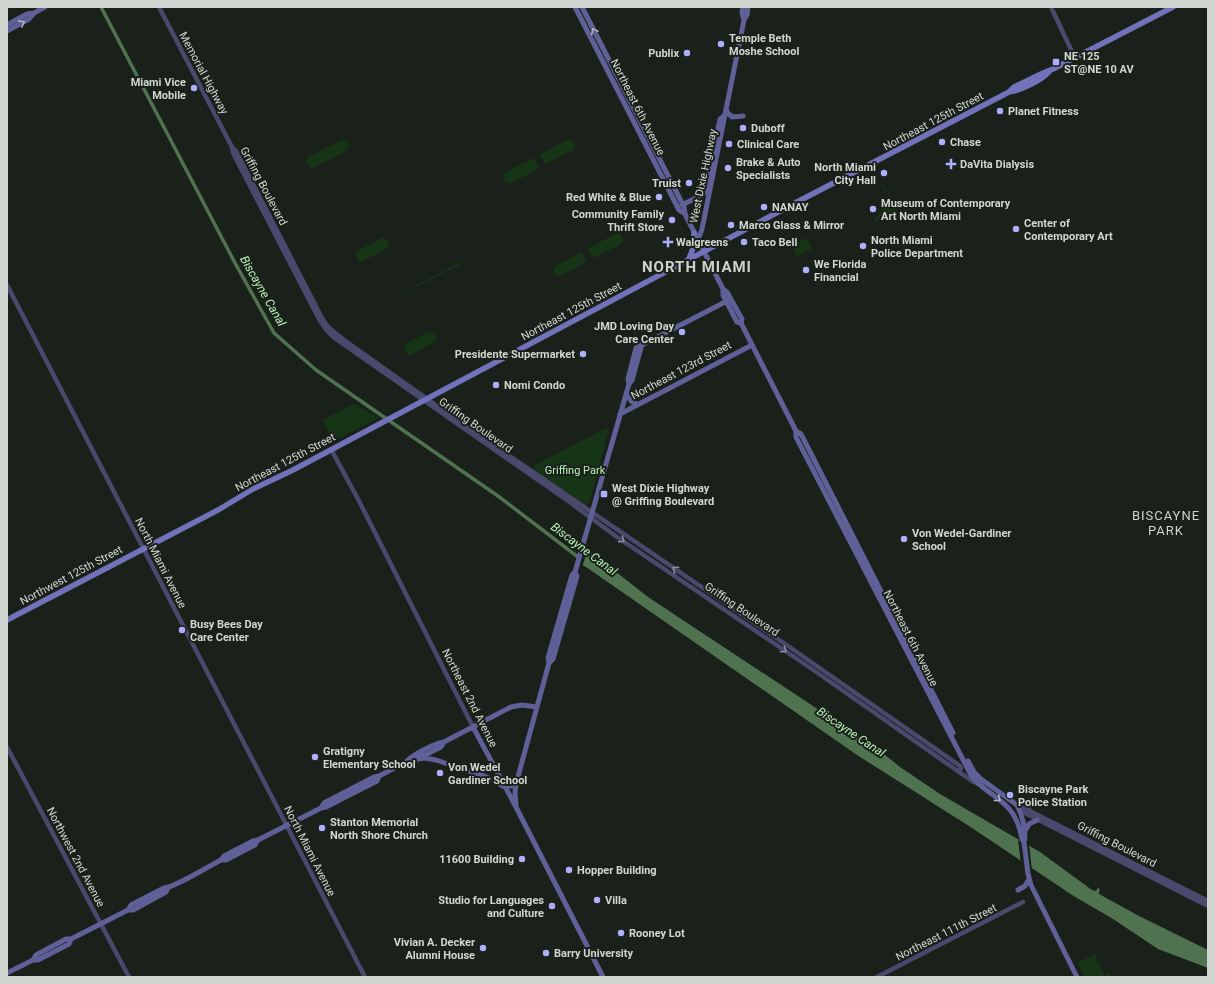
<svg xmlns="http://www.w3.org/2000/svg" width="1215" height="984" font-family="Roboto,sans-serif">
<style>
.green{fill:#163516}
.water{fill:#4f734f}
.pier{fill:#1a211a}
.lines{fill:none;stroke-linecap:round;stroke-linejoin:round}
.canal{stroke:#4f734f;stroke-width:3.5}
.tertiary{stroke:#48496c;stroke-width:4.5}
.secondary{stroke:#606098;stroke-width:5}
.primary{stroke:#7272ba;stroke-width:5.5}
.oneway{stroke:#afb3c0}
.oneway2{stroke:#8c909e}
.poi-dot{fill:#adaffb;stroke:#1a211a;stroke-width:1.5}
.labels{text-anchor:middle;stroke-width:4;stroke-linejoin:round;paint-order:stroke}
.poi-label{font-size:11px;font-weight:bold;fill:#d1d6d1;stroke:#1a211a;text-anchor:start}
.street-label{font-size:11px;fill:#d1d6d1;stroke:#1a211a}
.park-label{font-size:11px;fill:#b9f2b7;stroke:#1a211a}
.water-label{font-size:12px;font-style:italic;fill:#b9f3b7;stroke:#1a211a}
.quarter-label{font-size:13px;letter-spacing:1px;fill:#cad4ca;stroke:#1a211a}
.district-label{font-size:15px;font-weight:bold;letter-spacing:1px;fill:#cad4ca;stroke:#1a211a}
</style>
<rect width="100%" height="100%" fill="#1a211a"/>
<!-- green -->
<path class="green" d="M 342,140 L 347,141 C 349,145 349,148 346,151 L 314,168 L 311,168 L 306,160 L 308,157 Z
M 566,140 C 570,139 574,140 575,145 L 573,150 L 545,164 L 540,155 L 541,154 Z
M 533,158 L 534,158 L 539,168 L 538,169 L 511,183 C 507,184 504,181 503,176 L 506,172 Z
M 884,185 L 887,191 L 888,190 L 897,210 L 892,212 L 893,213 L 875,222 L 874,221 L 883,208 L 892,207 L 890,196 L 882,186 Z
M 615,234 L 618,234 L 622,236 L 623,240 L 621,244 L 596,257 L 592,257 L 588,250 L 589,248 Z
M 381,238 L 384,238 L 388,240 L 389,243 L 388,248 L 363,261 L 359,262 L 355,253 L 356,252 Z
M 807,238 L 811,247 L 811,249 L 797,257 L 792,246 L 797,243 L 797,242 L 798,241 L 799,242 Z
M 580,253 L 583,254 L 586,260 L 584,264 L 562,275 L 558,276 L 554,274 L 553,269 L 557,265 Z
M 460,262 L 461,264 L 382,304 L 383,303 Z
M 428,332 L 434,332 L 437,337 L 436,341 L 411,355 L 408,355 L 403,346 Z
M 354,404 L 379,418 L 333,441 L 322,420 Z
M 606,428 L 609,429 L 589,503 L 586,505 L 534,471 L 535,465 Z
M 1095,954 L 1098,960 L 1096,961 L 1097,963 L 1099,963 L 1104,975 L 1109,973 L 1111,977 L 1084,977 L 1077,963 Z"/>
<!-- water -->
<path class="water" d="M 578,541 L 588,550 L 648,597 L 875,747 L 900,767 L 940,794 L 1040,852 L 1092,890 L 1096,891 L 1098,888 L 1100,889 L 1099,892 L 1099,894 L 1139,916 L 1208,950 L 1208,968 L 1158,949 L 1113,919 L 1072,895 L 969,826 L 857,755 L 586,567 L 573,560 Z"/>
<!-- pier -->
<path class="pier" d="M 579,539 L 588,547 L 582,568 L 572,562 Z
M 1018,840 L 1029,844 L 1032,870 L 1021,864 Z"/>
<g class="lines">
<!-- canal -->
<path class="canal" d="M 101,7 L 235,263 L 274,333 L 316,370 L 498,496 L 578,557"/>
<!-- tertiary -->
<path class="tertiary" d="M 159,7 L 232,147 L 236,151 L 322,318 L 328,327 L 344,340 L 464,425 L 788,646 L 960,766 L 961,768 L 959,772
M 1051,7 L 1075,58
M 232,147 L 233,153 L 319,319 L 325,328 L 333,337 L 568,501 L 617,537 L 812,669 L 972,781 L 978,784
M 7,285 L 365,977
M 331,449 L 359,501 L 473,727
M 7,747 L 129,977
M 1030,802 L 1028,805 L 1030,811
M 1017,805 L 1030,811 L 1208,901
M 1019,810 L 1208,906
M 877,977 L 1023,902"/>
<!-- secondary -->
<path class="secondary" d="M 575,7 L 679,210 L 685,214
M 582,7 L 684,207 L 685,214 L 723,289 L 727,292 L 742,319 L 741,323
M 743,7 L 742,13 L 744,20
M 7,25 L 27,14 L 34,13 L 45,7
M 7,31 L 29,19 L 34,13
M 726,109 L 728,113 L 732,117 L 743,116
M 682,205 L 702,195 L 705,192 L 720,119 L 724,116
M 698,240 L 702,229 L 744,20 L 747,15 L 748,7
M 723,289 L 723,295 L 737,322 L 741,323 L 796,431 L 796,437 L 798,441 L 971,775 C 981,790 999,796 1010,810 C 1015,816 1018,823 1020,830 C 1021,834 1021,838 1024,842
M 629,384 L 628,379 L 636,348 L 727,301
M 626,394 L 632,402 L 637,404
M 620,414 L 752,345
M 796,431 L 801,434 L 953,733
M 549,663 L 548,658 L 572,575 L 575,572 L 629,384 L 632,380 L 642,344
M 473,727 L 516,807 L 603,977
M 418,759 L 425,758 L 436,760 L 484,776 L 493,780 L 503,786
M 968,761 L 974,772 L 981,779 L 1017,805 C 1022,815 1027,831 1024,842 L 1028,874 L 1031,885 L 1077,977
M 406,762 L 411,762 L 441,747 L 444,742
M 502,782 L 509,786 L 516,786
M 516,804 L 515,793 L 516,784 L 549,663 L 553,659 L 577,576 L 575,572
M 321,808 L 324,803 L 374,777 L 379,776 L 406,762 C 412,755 435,743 444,742 L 511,707 L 522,705 L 537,707
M 1025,831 L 1029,824 L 1037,820
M 221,860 L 226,860 L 255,845 L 258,840
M 1018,890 L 1025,886 L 1029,879
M 128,910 L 131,905 L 164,888 C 174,888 209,866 221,860 L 224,856 L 253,841 L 258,840 L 321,808 L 326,807 L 377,781 L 379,776
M 33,960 L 36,955 L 66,939 L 71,939 L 128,910 L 133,910 L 166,892 L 168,888
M 7,973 L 33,960 L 38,960 L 69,944 L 71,939"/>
<!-- primary -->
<path class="primary" d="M 1009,92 L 1014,87 L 1043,73 L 1053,69 L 1173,7
M 688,261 L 694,246 L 694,233
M 7,620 L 218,510 L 253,489 L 293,470 L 797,202 L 1009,92 C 1020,91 1042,80 1049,72"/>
</g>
<!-- one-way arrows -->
<defs><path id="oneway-chevron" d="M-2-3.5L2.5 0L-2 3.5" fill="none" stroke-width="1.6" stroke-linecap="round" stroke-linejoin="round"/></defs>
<g class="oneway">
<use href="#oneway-chevron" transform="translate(22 23) rotate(-28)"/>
<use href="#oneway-chevron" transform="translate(594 31) rotate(-117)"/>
<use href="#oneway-chevron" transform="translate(998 799) rotate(38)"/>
</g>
<g class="oneway2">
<use href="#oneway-chevron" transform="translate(622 540) rotate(34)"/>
<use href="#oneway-chevron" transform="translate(675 569) rotate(-145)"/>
<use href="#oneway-chevron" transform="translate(784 650) rotate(34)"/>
</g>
<!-- markers -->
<g class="poi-dot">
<circle cx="721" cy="44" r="4"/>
<circle cx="687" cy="53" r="4"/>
<rect x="1052" y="58" width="8" height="8" rx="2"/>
<circle cx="194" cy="88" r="4"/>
<circle cx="1000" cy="111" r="4"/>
<circle cx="743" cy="128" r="4"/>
<circle cx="942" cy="142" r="4"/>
<circle cx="729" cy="144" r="4"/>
<path d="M949 158h4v4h4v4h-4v4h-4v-4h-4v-4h4z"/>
<circle cx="728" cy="168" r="4"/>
<circle cx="884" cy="173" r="4"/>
<circle cx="689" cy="183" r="4"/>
<circle cx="659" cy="197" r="4"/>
<circle cx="764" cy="207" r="4"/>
<circle cx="873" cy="209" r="4"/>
<circle cx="672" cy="220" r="4"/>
<circle cx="731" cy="225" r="4"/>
<circle cx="1016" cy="229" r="4"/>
<path d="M666 236h4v4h4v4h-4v4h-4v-4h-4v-4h4z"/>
<circle cx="744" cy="242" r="4"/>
<circle cx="863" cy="246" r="4"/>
<circle cx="806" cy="270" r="4"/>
<circle cx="682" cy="332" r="4"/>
<circle cx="583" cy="354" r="4"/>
<circle cx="496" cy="385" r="4"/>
<rect x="600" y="490" width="8" height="8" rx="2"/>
<circle cx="904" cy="539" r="4"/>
<circle cx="182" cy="630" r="4"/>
<circle cx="315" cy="757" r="4"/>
<circle cx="440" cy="773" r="4"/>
<circle cx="1010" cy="795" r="4"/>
<circle cx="322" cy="828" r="4"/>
<circle cx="522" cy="859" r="4"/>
<circle cx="569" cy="870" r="4"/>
<circle cx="597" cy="900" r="4"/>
<circle cx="552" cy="906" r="4"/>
<circle cx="621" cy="933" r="4"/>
<circle cx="483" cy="948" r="4"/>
<circle cx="546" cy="953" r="4"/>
</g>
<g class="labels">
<!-- poi labels -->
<g class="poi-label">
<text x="729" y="42">Temple Beth<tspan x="729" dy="13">Moshe School</tspan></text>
<text x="679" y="57" text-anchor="end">Publix</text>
<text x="1064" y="60">NE 125<tspan x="1064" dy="13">ST@NE 10 AV</tspan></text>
<text x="186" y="86" text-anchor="end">Miami Vice<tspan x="186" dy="13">Mobile</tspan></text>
<text x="1008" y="115">Planet Fitness</text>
<text x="751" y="132">Duboff</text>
<text x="950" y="146">Chase</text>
<text x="737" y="148">Clinical Care</text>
<text x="736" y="166">Brake &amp; Auto<tspan x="736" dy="13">Specialists</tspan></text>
<text x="960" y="168">DaVita Dialysis</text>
<text x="876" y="171" text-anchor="end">North Miami<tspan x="876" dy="13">City Hall</tspan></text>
<text x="681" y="187" text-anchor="end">Truist</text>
<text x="651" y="201" text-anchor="end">Red White &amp; Blue</text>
<text x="881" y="207">Museum of Contemporary<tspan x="881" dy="13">Art North Miami</tspan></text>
<text x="772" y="211">NANAY</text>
<text x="664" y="218" text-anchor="end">Community Family<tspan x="664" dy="13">Thrift Store</tspan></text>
<text x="1024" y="227">Center of<tspan x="1024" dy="13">Contemporary Art</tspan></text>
<text x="739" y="229">Marco Glass &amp; Mirror</text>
<text x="871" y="244">North Miami<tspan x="871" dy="13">Police Department</tspan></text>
<text x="676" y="246">Walgreens</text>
<text x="752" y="246">Taco Bell</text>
<text x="814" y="268">We Florida<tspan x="814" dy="13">Financial</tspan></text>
<text x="674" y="330" text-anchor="end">JMD Loving Day<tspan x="674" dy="13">Care Center</tspan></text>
<text x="575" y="358" text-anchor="end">Presidente Supermarket</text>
<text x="504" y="389">Nomi Condo</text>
<text x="612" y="492">West Dixie Highway<tspan x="612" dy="13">@ Griffing Boulevard</tspan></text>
<text x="912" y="537">Von Wedel-Gardiner<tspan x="912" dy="13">School</tspan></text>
<text x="190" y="628">Busy Bees Day<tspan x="190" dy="13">Care Center</tspan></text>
<text x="323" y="755">Gratigny<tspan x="323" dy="13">Elementary School</tspan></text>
<text x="448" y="771">Von Wedel<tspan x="448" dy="13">Gardiner School</tspan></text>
<text x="1018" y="793">Biscayne Park<tspan x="1018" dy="13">Police Station</tspan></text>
<text x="330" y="826">Stanton Memorial<tspan x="330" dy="13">North Shore Church</tspan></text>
<text x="514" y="863" text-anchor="end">11600 Building</text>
<text x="577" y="874">Hopper Building</text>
<text x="544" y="904" text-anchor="end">Studio for Languages<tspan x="544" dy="13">and Culture</tspan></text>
<text x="605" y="904">Villa</text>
<text x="629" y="937">Rooney Lot</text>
<text x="475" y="946" text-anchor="end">Vivian A. Decker<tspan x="475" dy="13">Alumni House</tspan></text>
<text x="554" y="957">Barry University</text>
</g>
<!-- street labels -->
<g class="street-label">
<text transform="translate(204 73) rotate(62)" y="4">Memorial Highway</text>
<text transform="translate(638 107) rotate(63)" y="4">Northeast 6th Avenue</text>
<text transform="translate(933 121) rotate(-28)" y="4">Northeast 125th Street</text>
<text transform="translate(703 176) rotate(-78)" y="4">West Dixie Highway</text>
<text transform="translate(264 186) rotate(62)" y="4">Griffing Boulevard</text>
<text transform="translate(571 311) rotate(-28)" y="4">Northeast 125th Street</text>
<text transform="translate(681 370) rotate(-28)" y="4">Northeast 123rd Street</text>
<text transform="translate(476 425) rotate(35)" y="4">Griffing Boulevard</text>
<text transform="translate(285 462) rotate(-28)" y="4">Northeast 125th Street</text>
<text transform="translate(161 563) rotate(63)" y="4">North Miami Avenue</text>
<text transform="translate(71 575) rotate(-28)" y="4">Northwest 125th Street</text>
<text transform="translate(742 609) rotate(34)" y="4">Griffing Boulevard</text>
<text transform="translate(911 638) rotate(63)" y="4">Northeast 6th Avenue</text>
<text transform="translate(470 698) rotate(63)" y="4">Northeast 2nd Avenue</text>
<text transform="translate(1117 844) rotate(27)" y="4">Griffing Boulevard</text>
<text transform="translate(310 851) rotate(63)" y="4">North Miami Avenue</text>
<text transform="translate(76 857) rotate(62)" y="4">Northwest 2nd Avenue</text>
<text transform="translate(946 932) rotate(-27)" y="4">Northeast 111th Street</text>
</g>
<!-- park labels -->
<g class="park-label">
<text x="575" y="474">Griffing Park</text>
</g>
<!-- water labels -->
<g class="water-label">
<text transform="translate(263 291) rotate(60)" y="4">Biscayne Canal</text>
<text transform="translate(584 549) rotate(37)" y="4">Biscayne Canal</text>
<text transform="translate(851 732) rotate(34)" y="4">Biscayne Canal</text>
</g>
<!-- quarter labels -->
<g class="quarter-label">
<text x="1166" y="520">BISCAYNE<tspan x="1166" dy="15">PARK</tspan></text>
</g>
<!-- district labels -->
<g class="district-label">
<text x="697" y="272">NORTH MIAMI</text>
</g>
</g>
<!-- border -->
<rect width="1215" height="984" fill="none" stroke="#d1d6d1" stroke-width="16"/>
</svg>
